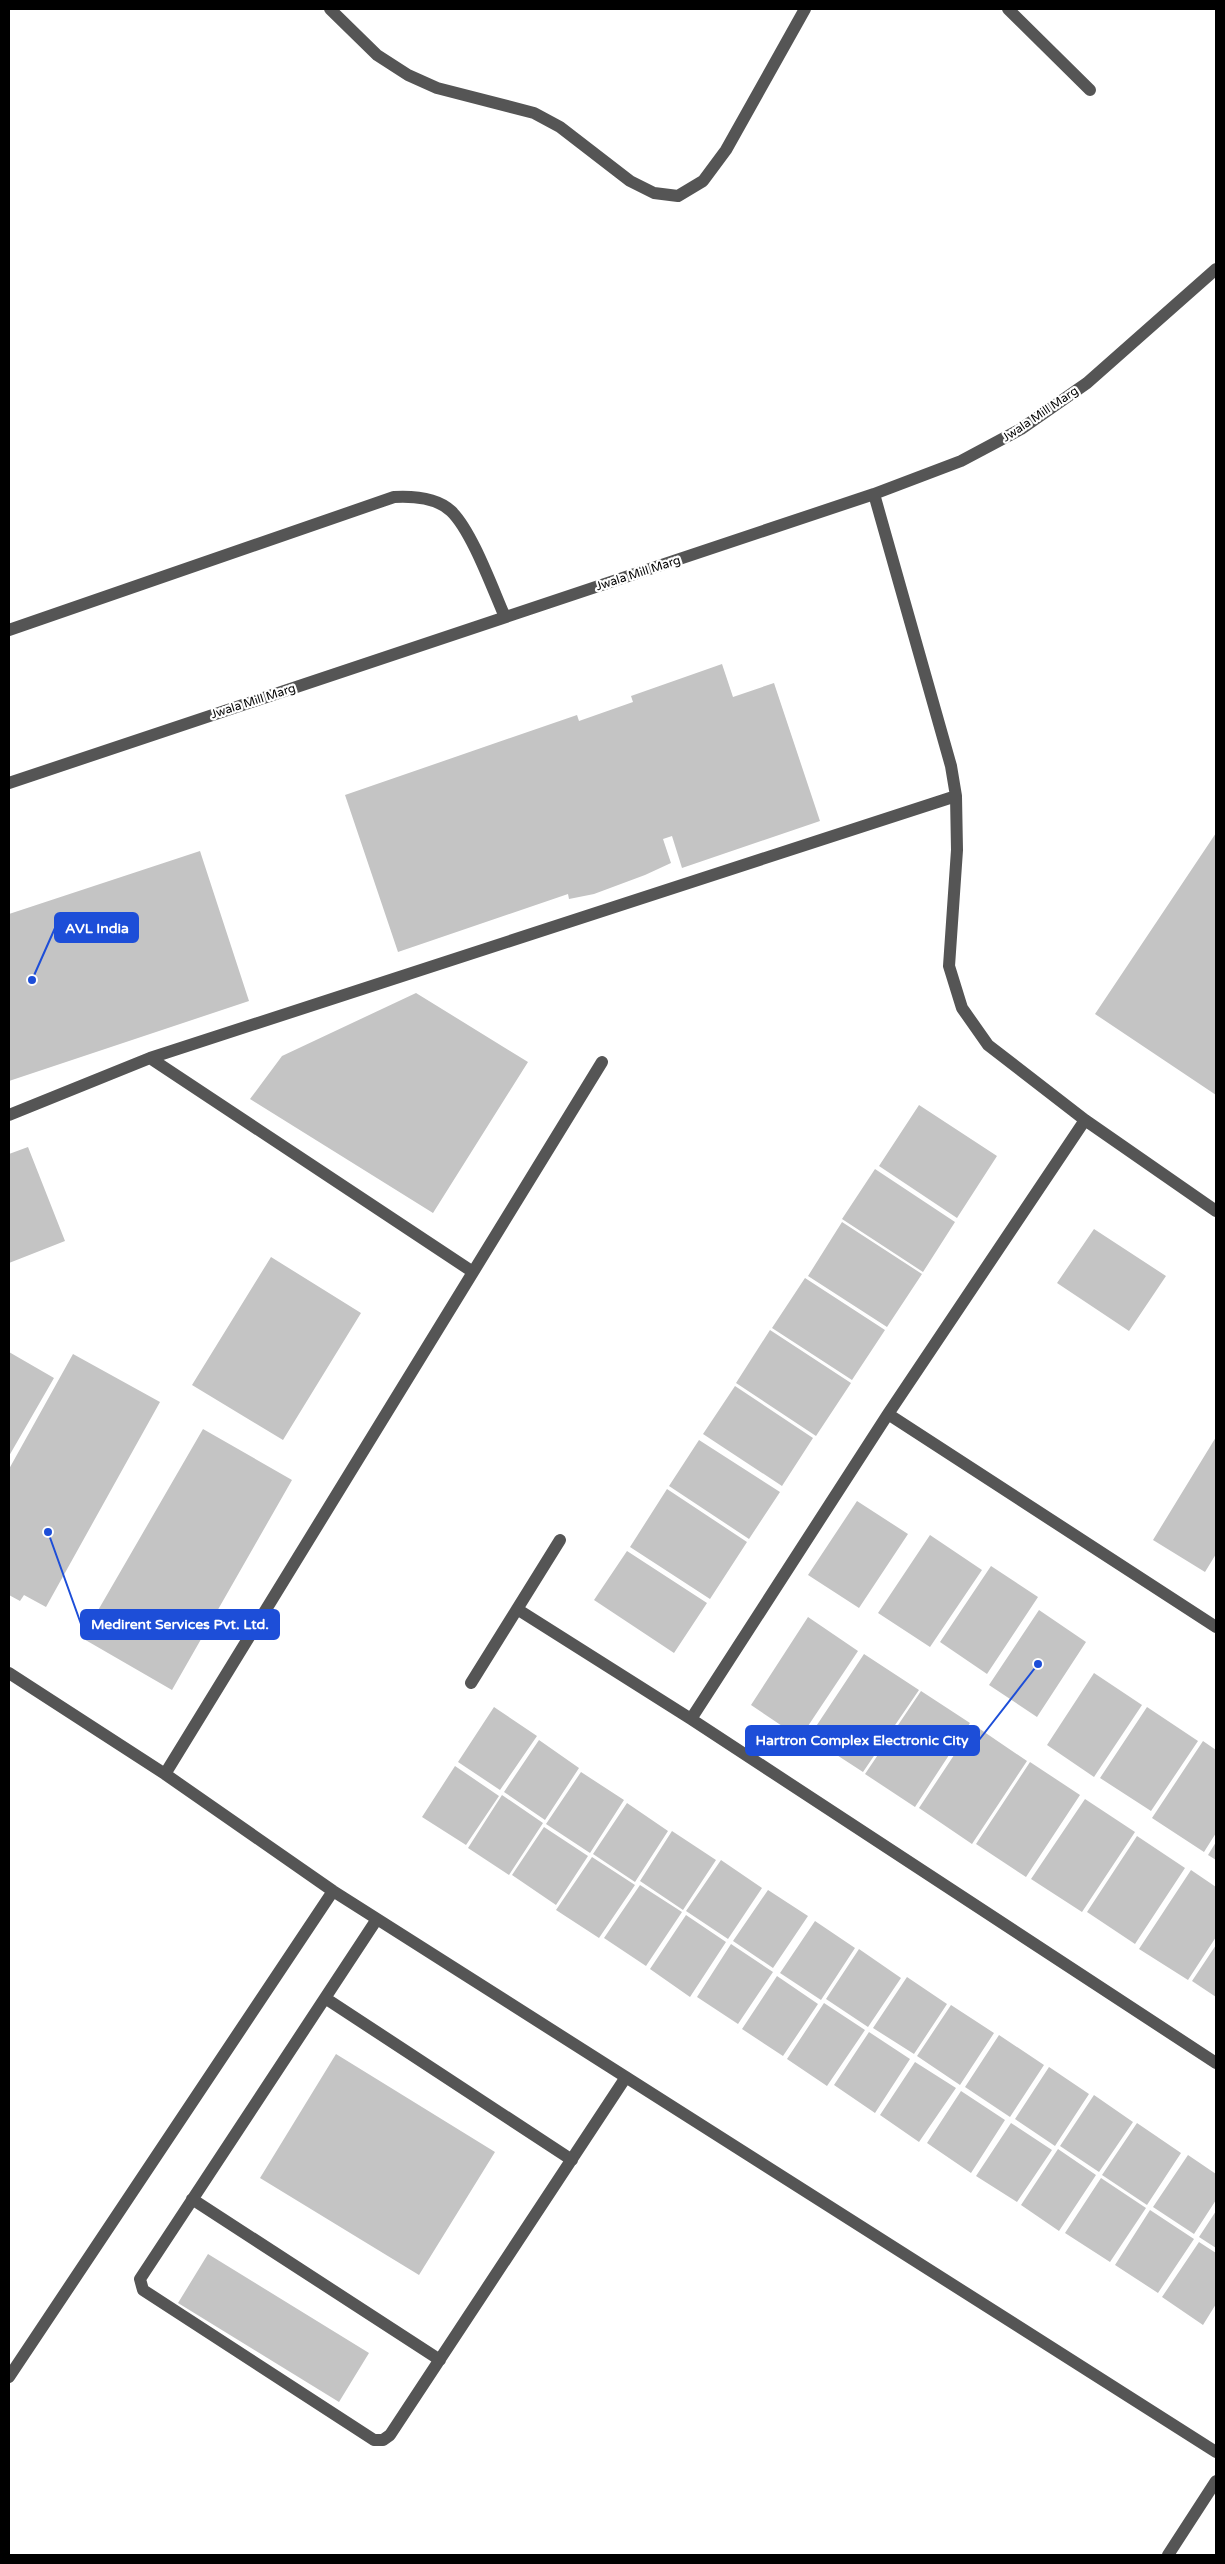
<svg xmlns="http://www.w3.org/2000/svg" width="1225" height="2564" font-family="'Varela Round',sans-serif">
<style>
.building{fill:#c4c4c4}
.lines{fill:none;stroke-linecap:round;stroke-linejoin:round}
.minor{stroke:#555;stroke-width:12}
.labels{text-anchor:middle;stroke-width:4.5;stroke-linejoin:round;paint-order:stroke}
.street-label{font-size:12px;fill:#000;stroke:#fff}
.leader{fill:none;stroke:#1d4ed8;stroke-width:2}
.callout-dot{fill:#1d4ed8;stroke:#fff;stroke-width:2}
.callout{fill:#1d4ed8;stroke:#1d4ed8;stroke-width:2}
.callout-label{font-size:14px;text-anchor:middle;font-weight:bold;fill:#fff}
</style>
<rect width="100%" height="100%" fill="#fff"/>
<!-- building -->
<path class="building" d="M 722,664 L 733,697 L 774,683 L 820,821 L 682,868 L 672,836 L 663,839 L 671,863 L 645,875 L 594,894 L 569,899 L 568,894 L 398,952 L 345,795 L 577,715 L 579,721 L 633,702 L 631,696 Z
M 1216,833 L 1216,1095 L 1095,1014 Z
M 200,851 L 249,1001 L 9,1081 L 9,914 Z
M 416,993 L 528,1062 L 433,1213 L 250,1099 L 282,1056 Z
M 919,1105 L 997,1156 L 957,1218 L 879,1166 Z
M 28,1147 L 65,1241 L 9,1263 L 9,1154 Z
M 875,1169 L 955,1222 L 923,1272 L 842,1219 Z
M 842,1222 L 922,1274 L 887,1327 L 808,1276 Z
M 1094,1229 L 1166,1276 L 1129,1331 L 1057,1283 Z
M 271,1257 L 361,1313 L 283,1440 L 192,1385 Z
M 805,1278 L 885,1330 L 852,1380 L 772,1328 Z
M 770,1330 L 851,1383 L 816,1436 L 736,1383 Z
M 9,1352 L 54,1378 L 9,1456 Z
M 73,1354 L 160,1402 L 46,1607 L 24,1595 L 20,1601 L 9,1595 L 9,1469 Z
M 735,1386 L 813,1438 L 782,1486 L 703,1434 Z
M 203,1429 L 292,1480 L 172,1690 L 82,1638 Z
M 1216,1437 L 1216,1554 L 1205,1572 L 1153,1540 Z
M 699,1440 L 780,1492 L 749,1539 L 669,1486 Z
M 667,1489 L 747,1542 L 710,1599 L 630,1547 Z
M 857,1501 L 908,1534 L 859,1608 L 808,1575 Z
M 930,1535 L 982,1570 L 930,1647 L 878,1613 Z
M 627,1551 L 707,1603 L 674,1653 L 594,1600 Z
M 991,1566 L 1038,1597 L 987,1674 L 940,1642 Z
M 1039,1610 L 1086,1642 L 1037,1717 L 989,1685 Z
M 808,1617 L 858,1651 L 800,1738 L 751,1705 Z
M 864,1654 L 919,1690 L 863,1772 L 809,1737 Z
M 1094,1673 L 1142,1705 L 1094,1777 L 1047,1745 Z
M 921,1691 L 970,1723 L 915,1807 L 865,1774 Z
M 494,1707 L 537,1736 L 500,1790 L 458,1762 Z
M 1147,1707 L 1198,1741 L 1151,1811 L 1100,1778 Z
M 974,1725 L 1027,1761 L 972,1844 L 919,1808 Z
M 539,1740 L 579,1768 L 545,1820 L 504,1792 Z
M 1203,1741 L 1216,1750 L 1216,1833 L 1204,1852 L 1152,1818 Z
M 1030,1762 L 1080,1795 L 1026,1877 L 976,1844 Z
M 455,1766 L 499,1796 L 466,1845 L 422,1817 Z
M 581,1772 L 624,1800 L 590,1853 L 546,1824 Z
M 502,1795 L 543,1823 L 509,1875 L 468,1848 Z
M 1085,1799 L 1135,1832 L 1082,1912 L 1031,1879 Z
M 627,1803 L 668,1831 L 635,1882 L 593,1854 Z
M 544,1827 L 588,1856 L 556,1905 L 512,1875 Z
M 672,1831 L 716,1860 L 683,1910 L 640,1881 Z
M 1137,1836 L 1185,1868 L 1135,1944 L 1087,1912 Z
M 1216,1842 L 1216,1860 L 1208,1855 Z
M 592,1857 L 635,1885 L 599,1938 L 556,1910 Z
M 721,1860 L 762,1888 L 728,1939 L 686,1911 Z
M 1191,1870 L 1216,1887 L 1216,1937 L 1188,1980 L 1139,1949 Z
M 640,1885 L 682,1912 L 646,1966 L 604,1938 Z
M 768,1890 L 808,1916 L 773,1968 L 733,1941 Z
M 686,1915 L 726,1942 L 690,1997 L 650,1969 Z
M 815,1921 L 855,1948 L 821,2000 L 780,1973 Z
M 731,1944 L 773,1972 L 738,2024 L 697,1997 Z
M 1216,1945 L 1216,1997 L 1192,1981 Z
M 859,1949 L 901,1978 L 868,2027 L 826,1999 Z
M 777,1976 L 818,2004 L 783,2056 L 742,2029 Z
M 907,1977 L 947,2004 L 914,2054 L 873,2028 Z
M 824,2003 L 865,2030 L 827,2086 L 787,2059 Z
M 951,2005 L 994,2033 L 960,2085 L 917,2056 Z
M 869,2032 L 910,2059 L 875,2113 L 834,2085 Z
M 999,2035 L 1044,2065 L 1010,2117 L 965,2087 Z
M 336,2054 L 495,2152 L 419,2275 L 260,2178 Z
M 915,2062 L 956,2088 L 919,2142 L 880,2115 Z
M 1049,2067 L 1089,2094 L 1055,2146 L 1015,2119 Z
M 961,2091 L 1005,2120 L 971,2173 L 927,2143 Z
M 1094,2095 L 1133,2122 L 1099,2172 L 1060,2146 Z
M 1011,2123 L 1052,2150 L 1017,2202 L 976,2176 Z
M 1137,2123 L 1181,2153 L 1147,2205 L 1102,2175 Z
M 1058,2149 L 1096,2175 L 1059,2231 L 1021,2205 Z
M 1188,2155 L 1216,2174 L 1216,2200 L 1194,2234 L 1153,2207 Z
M 1101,2178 L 1146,2208 L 1110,2262 L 1065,2233 Z
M 1150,2210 L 1194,2239 L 1158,2293 L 1115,2265 Z
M 1216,2211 L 1216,2248 L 1199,2237 Z
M 1199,2242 L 1216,2253 L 1216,2304 L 1203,2325 L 1162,2297 Z
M 208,2254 L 369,2353 L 339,2402 L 178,2303 Z"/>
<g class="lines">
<!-- minor -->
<path class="minor" d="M 330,9 L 377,55 L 408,75 L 437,88 L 534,113 L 560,127 L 630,181 L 654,193 L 678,196 L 703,181 L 726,150 L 805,9
M 1008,9 L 1090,90
M 874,494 L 951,766 L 956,796 L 957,850 L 949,966 L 962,1008 L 988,1045 L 1085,1120 L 1216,1211
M 9,630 L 394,497 C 413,496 436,497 451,511 C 472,531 493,590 505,617
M 9,783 L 874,494 L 961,461 L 1021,429 L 1087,383 L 1216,269
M 150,1058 L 473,1272
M 9,1115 L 150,1058 L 956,796
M 888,1414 L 1216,1627
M 517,1609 L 691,1719 L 1216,2063
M 9,1673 L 165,1774 L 333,1891 L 1216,2452
M 471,1683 L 560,1540
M 691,1719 L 888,1414 L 1085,1120
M 165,1774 L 602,1062
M 377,1919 L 140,2279 L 143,2290 L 374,2440 L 383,2440 L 390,2435 L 626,2077
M 325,1998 L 572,2160
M 192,2199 L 440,2360
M 9,2377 L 333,1891
M 1168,2555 L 1216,2481"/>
</g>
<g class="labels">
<!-- street labels -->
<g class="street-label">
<text transform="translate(1040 414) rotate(-34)" y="4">Jwala Mill Marg</text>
<text transform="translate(638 573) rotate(-18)" y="4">Jwala Mill Marg</text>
<text transform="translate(253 701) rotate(-18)" y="4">Jwala Mill Marg</text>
</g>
</g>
<!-- callouts -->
<path class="leader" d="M32 980L55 928M48 1532L81 1624M1038 1664L979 1740"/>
<g class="callout-dot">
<circle cx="32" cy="980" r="5"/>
<circle cx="48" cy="1532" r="5"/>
<circle cx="1038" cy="1664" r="5"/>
</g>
<g class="callout">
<rect x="55" y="913" width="83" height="29" rx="5"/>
<rect x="81" y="1610" width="198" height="29" rx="5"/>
<rect x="746" y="1726" width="233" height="29" rx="5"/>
</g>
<g class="callout-label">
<text x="97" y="933">AVL India</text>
<text x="180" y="1629">Medirent Services Pvt. Ltd.</text>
<text x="862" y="1745">Hartron Complex Electronic City</text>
</g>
<!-- border -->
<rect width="1225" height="2564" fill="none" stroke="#000000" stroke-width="20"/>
</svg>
